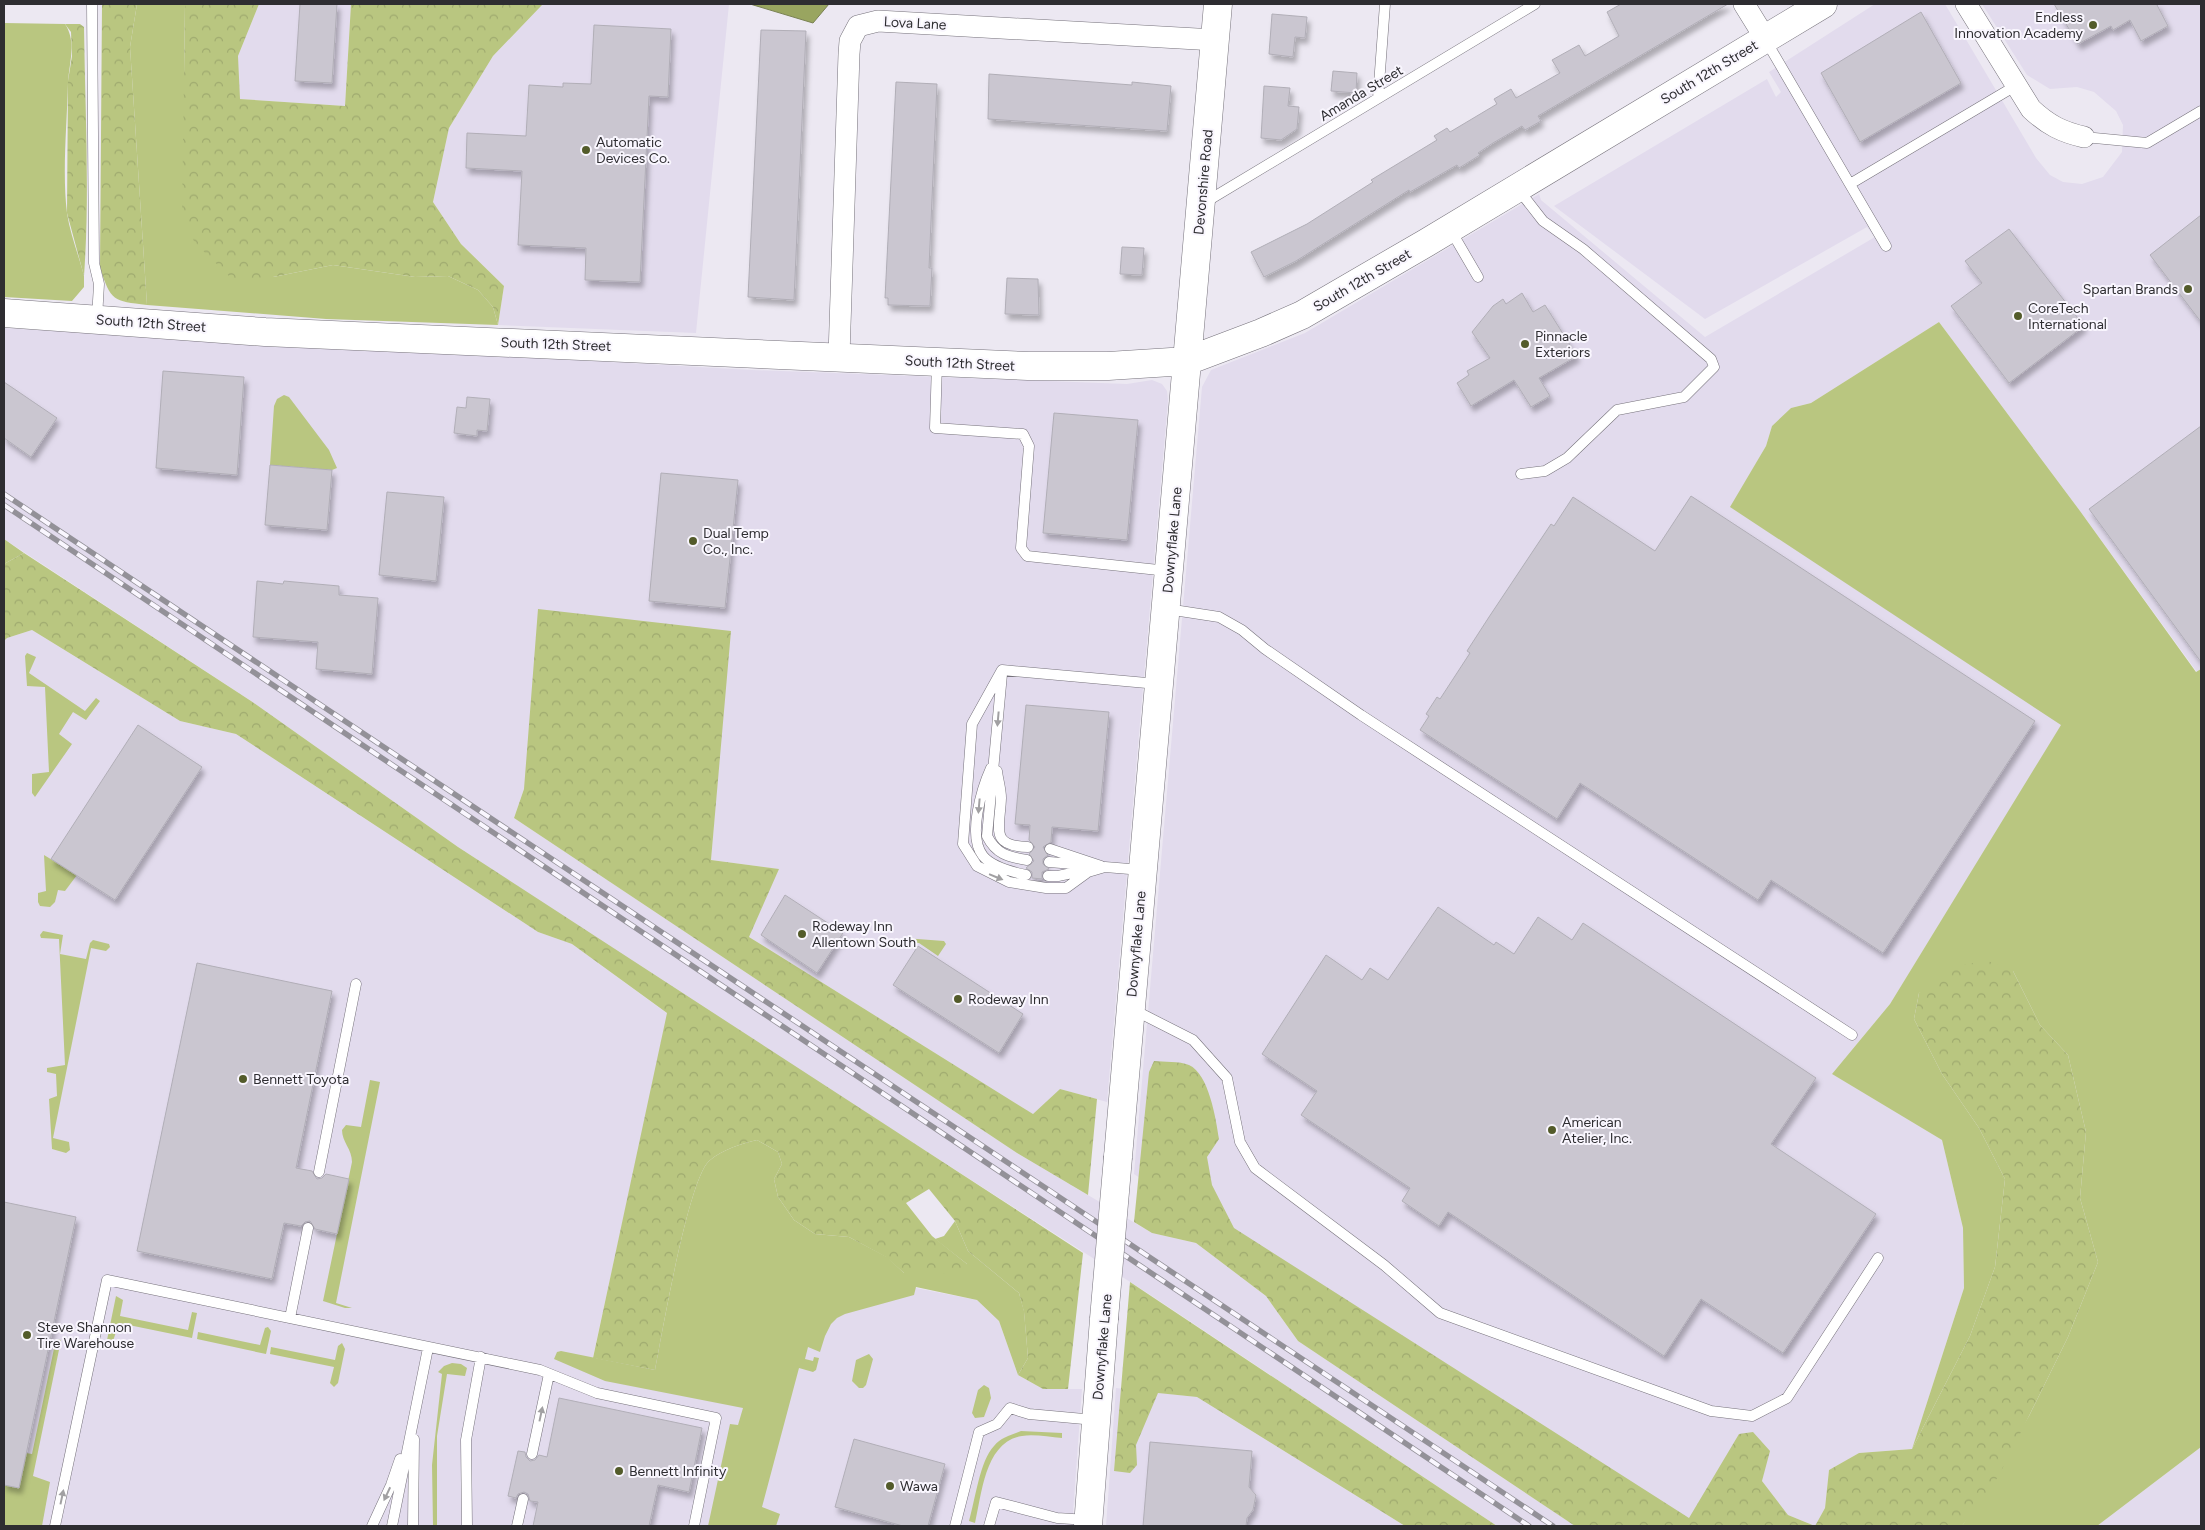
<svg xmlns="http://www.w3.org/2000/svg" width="2205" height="1530" font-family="Figtree,sans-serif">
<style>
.built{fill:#e2dbed}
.grass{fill:#b9c680}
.forest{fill:url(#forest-crowns)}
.water{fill:#99a560;stroke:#798152}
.building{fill:#cac6d0;stroke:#b1aeb7;filter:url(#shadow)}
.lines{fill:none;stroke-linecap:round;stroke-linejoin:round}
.lane-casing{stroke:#76727b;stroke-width:11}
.street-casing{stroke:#76727b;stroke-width:22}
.secondary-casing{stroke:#76727b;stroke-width:29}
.lane{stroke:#fff;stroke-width:10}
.street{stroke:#fff;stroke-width:21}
.secondary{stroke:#fff;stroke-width:28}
.rail-casing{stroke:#939198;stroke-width:5.5}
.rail{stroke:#f9f6fe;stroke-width:4;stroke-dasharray:11;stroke-linecap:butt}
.secondary-bridge-casing{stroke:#76727b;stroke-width:29;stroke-linecap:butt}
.secondary-bridge{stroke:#fff;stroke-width:28}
.oneway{fill:#a1a0a2}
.poi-dot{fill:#535b2a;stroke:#f9f6fe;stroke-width:2}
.labels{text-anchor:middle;stroke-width:4;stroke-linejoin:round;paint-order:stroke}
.poi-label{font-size:14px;fill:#2e2d31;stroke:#f9f6fe;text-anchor:start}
.street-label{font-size:14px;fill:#2e2d31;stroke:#f9f6fe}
</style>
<defs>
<pattern id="forest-crowns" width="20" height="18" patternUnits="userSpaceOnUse" patternTransform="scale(1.25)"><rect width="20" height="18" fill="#b9c680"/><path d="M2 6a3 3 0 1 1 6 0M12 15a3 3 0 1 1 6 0" fill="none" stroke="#9faa6f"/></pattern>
<filter id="shadow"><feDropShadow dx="3" dy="5.5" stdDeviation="2.5" flood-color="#0004"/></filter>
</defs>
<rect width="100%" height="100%" fill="#ece8f2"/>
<!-- built -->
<path class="built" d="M 259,4 L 351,4 L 345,106 L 239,99 L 238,56 Z
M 543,4 L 729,4 L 696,333 L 498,325 L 504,286 L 461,244 L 433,202 L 449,128 L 493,56 Z
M 1875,4 L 1945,4 L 2036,158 L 2050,175 L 2063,182 L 2082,184 L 2103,177 L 2122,152 L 2123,125 L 2116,111 L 2094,92 L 2077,87 L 2050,89 L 2027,75 L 1982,4 L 2201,4 L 2201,669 L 2197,672 L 2080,511 L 1939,322 L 1811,403 L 1791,408 L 1772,426 L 1766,446 L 1731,507 L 2062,725 L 1890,1004 L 1832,1074 L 1942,1140 L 1963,1228 L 1964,1288 L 1912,1449 L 1859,1453 L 1829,1470 L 1825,1508 L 1815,1526 L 1788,1515 L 1762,1481 L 1769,1451 L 1706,1526 L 1660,1526 L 1134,1174 L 1202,387 L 1211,370 L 1305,333 L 1539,194 L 1541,200 L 1705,337 L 1875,237 L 1867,227 L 1705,319 L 1554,206 L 1767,79 L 1776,97 L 1781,92 L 1769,72 Z
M 4,328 L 752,370 L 1127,384 L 1152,380 L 1162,384 L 1167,391 L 1168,400 L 1107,1102 L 1060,1089 L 1034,1115 L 749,937 L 778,869 L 711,860 L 730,631 L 524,789 L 514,818 L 1017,1153 L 1152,1233 L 1196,1243 L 1266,1296 L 1298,1341 L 1575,1526 L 1497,1526 L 1152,1296 L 684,996 L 458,847 L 251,701 L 4,539 Z
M 32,630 L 180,721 L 236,734 L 538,932 L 572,944 L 668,1014 L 591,1366 L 793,1254 L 916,1288 L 977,1300 L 999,1321 L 1018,1375 L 1043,1389 L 1082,1389 L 1072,1526 L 4,1526 L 4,641 L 7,638 Z
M 1116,1388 L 1197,1397 L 1405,1526 L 1106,1526 Z
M 2201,1447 L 2201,1526 L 2097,1526 Z"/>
<!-- grass -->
<path class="grass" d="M 137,4 L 185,4 L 184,76 L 273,277 L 333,265 L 415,277 L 448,276 L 478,290 L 493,307 L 498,325 L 326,319 L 147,305 L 130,47 Z
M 4,23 L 65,24 C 77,42 69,63 68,83 C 67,124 62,173 67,213 C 70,234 79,256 84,276 L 84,287 L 72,301 L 4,297 Z
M 1939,322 L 2080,511 L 2196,672 L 2201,669 L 2201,1447 L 2097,1526 L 1962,1526 L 2029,1416 L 2068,1337 L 2098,1262 L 2080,1198 L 2086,1132 L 2068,1055 L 2040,1025 L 2013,971 L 1919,993 L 1914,1019 L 1942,1074 L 1979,1128 L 2005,1179 L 1995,1267 L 1970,1336 L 1912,1449 L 1964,1288 L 1963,1228 L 1942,1140 L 1832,1074 L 1890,1004 L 2061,725 L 1730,507 L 1766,446 L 1772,426 L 1791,408 L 1811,403 Z
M 284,395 L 289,397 L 329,450 L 337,468 L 332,470 L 270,465 L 274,406 L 277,399 Z
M 4,539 L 24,553 L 4,564 Z
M 27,653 L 36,657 L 29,673 L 85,711 L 96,698 L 100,701 L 86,720 L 73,712 L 59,734 L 72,744 L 35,797 L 32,793 L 32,774 L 49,772 L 45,687 L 27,686 L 25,656 Z
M 44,855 L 77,875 L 65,891 L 58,890 L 55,902 L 50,907 L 40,906 L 38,902 L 38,893 L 46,891 Z
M 43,931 L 63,935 L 60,954 L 86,959 L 90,943 L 93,940 L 109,944 L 110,947 L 106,951 L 91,948 L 53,1138 L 69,1142 L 70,1150 L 66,1153 L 52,1149 L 49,1099 L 57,1096 L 56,1074 L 47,1072 L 47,1068 L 65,1065 L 59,939 L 41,938 L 40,935 Z
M 904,938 L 944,941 L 946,944 L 938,956 L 919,943 L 914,943 L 911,949 L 902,943 Z
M 370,1080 L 380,1082 L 336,1303 L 352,1308 L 345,1308 L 323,1301 L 352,1162 C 352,1149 342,1142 342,1130 L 346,1125 L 361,1127 Z
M 757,1140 L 778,1152 L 782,1164 L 774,1179 L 778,1197 L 794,1220 L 815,1234 L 849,1237 L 887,1257 L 904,1273 L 967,1264 L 935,1239 L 944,1236 L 955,1221 L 968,1251 L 1019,1293 L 1024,1311 L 1028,1358 L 1018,1375 L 999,1321 L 977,1300 L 916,1287 L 914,1295 L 845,1314 L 837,1318 L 831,1324 L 825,1336 L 820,1352 L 808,1347 L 805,1359 L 813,1361 L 814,1357 L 819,1358 L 816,1370 L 813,1372 L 799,1368 L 762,1507 L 780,1514 L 776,1526 L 708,1526 L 730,1424 L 738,1425 L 743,1408 L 605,1381 L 554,1359 L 557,1352 L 561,1351 L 655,1370 C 662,1334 688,1181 709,1161 C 723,1149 741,1144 757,1140 Z
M 116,1296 L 123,1300 L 120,1316 L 188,1330 L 192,1312 L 197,1313 L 192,1338 L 119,1323 L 113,1341 L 107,1340 Z
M 268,1327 L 271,1331 L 266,1354 L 197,1339 L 198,1332 L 260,1345 L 265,1328 Z
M 56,1339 L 61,1340 L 33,1476 L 50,1482 L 42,1526 L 4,1526 L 4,1485 L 19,1488 L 26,1453 L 32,1454 Z
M 342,1343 L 345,1349 L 338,1383 L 334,1387 L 330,1383 L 334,1367 L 270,1354 L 271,1347 L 335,1360 L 338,1346 Z
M 869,1354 L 873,1359 L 866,1385 L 863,1388 L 859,1388 L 852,1381 L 856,1360 Z
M 452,1363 L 461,1364 L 467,1368 L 465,1376 L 447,1374 L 437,1436 L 437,1526 L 433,1526 L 432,1465 L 442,1374 L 438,1372 L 444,1366 Z
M 984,1385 L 989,1388 L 991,1398 L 984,1417 L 975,1418 L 972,1413 L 978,1390 Z
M 1021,1431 L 1062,1433 L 1062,1438 C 1049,1437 1034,1434 1022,1436 C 985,1442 982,1493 975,1523 L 969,1521 C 975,1501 980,1460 994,1446 C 1001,1437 1011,1435 1021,1431 Z"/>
<!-- forest -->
<path class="forest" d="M 102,4 L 137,4 L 130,47 L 147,305 C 113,301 111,301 100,268 Z
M 185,4 L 259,4 L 238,56 L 240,99 L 345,106 L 351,4 L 543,4 L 493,56 L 449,128 L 433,202 L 461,244 L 504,286 L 498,325 L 493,307 L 478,290 L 448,276 L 415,277 L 333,265 L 273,277 L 232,279 L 195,243 L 182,218 Z
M 65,24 L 80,24 L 84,27 C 85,110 90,193 84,276 L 67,213 L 68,81 L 72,56 L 71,32 Z
M 24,553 L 251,701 L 458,847 L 1083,1253 L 1068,1389 L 1043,1389 L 1018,1375 L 1028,1358 L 1024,1312 L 1019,1293 L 968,1251 L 955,1221 L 929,1189 L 906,1203 L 932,1236 L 967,1264 L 960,1274 L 904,1273 L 886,1257 L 849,1237 L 815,1234 L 794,1220 L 778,1197 L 774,1179 L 782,1164 L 778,1152 L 757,1140 C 741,1144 723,1149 709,1161 C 688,1181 662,1334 655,1370 L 593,1358 L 667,1013 L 572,944 L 538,932 L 236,734 L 180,721 L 32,630 L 7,638 L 4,641 L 4,564 Z
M 538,609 L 731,631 L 711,860 L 779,869 L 749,937 L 1033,1114 L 1060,1089 L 1097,1099 L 1088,1195 L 1017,1153 L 514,818 L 524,789 Z
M 1988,961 L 2013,971 L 2040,1025 L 2068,1055 L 2086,1132 L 2080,1198 L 2098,1262 L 2068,1337 L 2029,1416 L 1998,1477 L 1962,1526 L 1575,1526 L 1298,1341 L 1266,1296 L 1196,1243 L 1152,1233 L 1134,1222 L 1149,1072 L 1154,1061 C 1164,1062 1179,1061 1189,1065 C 1209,1074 1216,1119 1219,1139 L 1207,1157 L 1212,1185 L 1234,1228 L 1689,1518 L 1739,1434 L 1753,1432 L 1770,1451 L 1762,1481 L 1788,1515 L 1815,1526 L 1825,1508 L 1829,1470 L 1859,1453 L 1912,1449 L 1970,1336 L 1995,1267 L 2005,1179 L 1979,1128 L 1942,1074 L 1914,1019 L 1919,993 L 1958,965 Z
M 1130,1282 L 1497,1526 L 1405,1526 L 1197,1397 L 1158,1393 L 1136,1445 L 1137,1465 L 1130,1473 L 1114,1471 Z"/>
<!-- water -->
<path class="water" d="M 750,4 L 829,4 L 813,23 Z"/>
<!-- building -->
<path class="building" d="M 300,4 L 337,4 L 332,83 L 295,81 Z
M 1621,4 L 1728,4 L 1538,116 L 1541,121 L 1525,130 L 1522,126 L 1493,143 L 1478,153 L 1480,155 L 1459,168 L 1457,165 L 1410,192 L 1409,190 L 1296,261 L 1264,277 L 1251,252 L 1307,224 L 1373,182 L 1371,180 L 1437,140 L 1434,136 L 1447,128 L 1450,132 L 1497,104 L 1494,99 L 1511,89 L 1516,98 L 1560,73 L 1552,60 L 1579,45 L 1585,56 L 1619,36 L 1607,12 Z
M 2054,4 L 2160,4 L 2157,5 L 2168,26 L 2141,41 L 2130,20 L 2113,30 L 2111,26 L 2078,44 Z
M 1921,12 L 1961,83 L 1860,142 L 1821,73 Z
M 1272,14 L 1307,17 L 1305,38 L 1295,37 L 1293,57 L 1269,54 Z
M 594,25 L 671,29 L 668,97 L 649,96 L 640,282 L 585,280 L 586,248 L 518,245 L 522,171 L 466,168 L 467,133 L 526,136 L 529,85 L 563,87 L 563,83 L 591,84 Z
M 761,30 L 806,31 L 794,300 L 748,297 Z
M 1333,71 L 1357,73 L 1356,93 L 1331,91 Z
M 989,74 L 1132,85 L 1132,82 L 1171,86 L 1167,131 L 988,119 Z
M 896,82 L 937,84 L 929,268 L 932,268 L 930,306 L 888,305 L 888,298 L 885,298 Z
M 1264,86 L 1290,88 L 1288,106 L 1299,107 L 1297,129 L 1281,140 L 1261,138 Z
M 2201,215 L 2201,322 L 2150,255 Z
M 2009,229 L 2084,326 L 2009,383 L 1951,306 L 1982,283 L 1965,261 Z
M 1122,247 L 1144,248 L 1142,275 L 1120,274 Z
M 1007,278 L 1038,279 L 1039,315 L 1005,314 Z
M 1522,293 L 1533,312 L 1545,305 L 1577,356 L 1539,378 L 1550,396 L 1531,407 L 1514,380 L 1471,406 L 1457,383 L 1469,375 L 1467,371 L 1490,358 L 1472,332 L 1493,306 L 1503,299 L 1506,304 Z
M 163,371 L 244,377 L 237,475 L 156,468 Z
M 4,382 L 57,418 L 31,457 L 4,438 Z
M 467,397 L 490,399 L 487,431 L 477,430 L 477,436 L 454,433 L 457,407 L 466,408 Z
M 1054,413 L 1138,420 L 1127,540 L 1043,533 Z
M 2201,426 L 2201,662 L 2089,509 Z
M 270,465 L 332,470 L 327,530 L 265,525 Z
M 661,473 L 738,480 L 725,608 L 649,601 Z
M 387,492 L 444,497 L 436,581 L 379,575 Z
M 1691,496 L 2035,721 L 1883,953 L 1771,880 L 1758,900 L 1580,783 L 1557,819 L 1420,730 L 1429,716 L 1426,714 L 1437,697 L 1440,699 L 1470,653 L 1467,651 L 1489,617 L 1551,524 L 1554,526 L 1573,497 L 1655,551 Z
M 257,581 L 283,584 L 284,581 L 339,586 L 339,595 L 378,598 L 372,674 L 316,669 L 318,642 L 253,637 Z
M 1026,705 L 1109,712 L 1098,831 L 1052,827 L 1051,842 L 1043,847 L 1048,855 L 1043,859 L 1043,864 L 1049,869 L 1042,872 L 1042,879 L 1032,878 L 1032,872 L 1026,868 L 1034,861 L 1029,854 L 1035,847 L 1029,840 L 1030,825 L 1015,824 Z
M 138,725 L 202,767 L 115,900 L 51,859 Z
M 785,895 L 843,933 L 817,973 L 761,935 Z
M 1438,907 L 1494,945 L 1496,942 L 1514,954 L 1538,917 L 1572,940 L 1583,923 L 1816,1078 L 1771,1144 L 1876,1214 L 1783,1353 L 1701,1299 L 1664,1356 L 1448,1212 L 1439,1226 L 1402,1201 L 1410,1188 L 1301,1115 L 1317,1091 L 1262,1054 L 1326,955 L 1362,980 L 1370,968 L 1388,980 Z
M 918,946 L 1023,1014 L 999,1053 L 893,985 Z
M 197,963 L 332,991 L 296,1168 L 312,1171 L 317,1179 L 322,1178 L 326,1174 L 349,1179 L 337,1234 L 315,1229 L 310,1221 L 305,1222 L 301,1226 L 284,1223 L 272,1279 L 137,1251 Z
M 4,1202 L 76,1217 L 19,1488 L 4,1485 Z
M 559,1398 L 702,1428 L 689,1492 L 658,1485 L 649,1526 L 533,1526 L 538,1502 L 530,1501 L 528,1494 L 524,1492 L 518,1494 L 516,1498 L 508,1496 L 518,1451 L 525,1452 L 526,1457 L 530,1461 L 535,1460 L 539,1455 L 547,1457 Z
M 854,1439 L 945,1464 L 928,1526 L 903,1526 L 835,1507 Z
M 1150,1442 L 1252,1451 L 1249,1487 L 1256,1495 L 1253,1510 L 1247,1518 L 1246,1526 L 1143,1526 Z"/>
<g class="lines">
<!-- lane casing -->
<g class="lane-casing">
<path id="lane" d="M 92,4 L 94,263 L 99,284 L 97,318
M 1765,39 L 1886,246
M 1378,98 L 1385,4
M 2084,137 L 2147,143 L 2201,111
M 1850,184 L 2017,85
M 1518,189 L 1543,221 L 1583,249 L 1711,359 L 1714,367 L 1684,397 L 1617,410 L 1567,458 L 1545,471 L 1521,474
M 1204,203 L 1535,4
M 1450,229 L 1478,277
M 937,363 L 935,428 L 1023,434 L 1029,446 L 1021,548 L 1027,556 L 1168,571
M 1167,609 L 1219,617 L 1242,630 L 1265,649 L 1361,715 L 1852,1035
M 1002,670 L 972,724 L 963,844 L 977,866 L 1009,882 L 1046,888 L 1066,888 L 1088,872 L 1105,867 L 1142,870
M 1002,670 L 1158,684
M 1002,674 L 987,836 C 996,854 1008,857 1027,860
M 991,768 C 982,788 967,836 983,856 C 992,867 1012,872 1026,875
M 997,771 C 998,780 1001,789 1001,798 C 1000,828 989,846 1028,847
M 1050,849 L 1101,866
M 1049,862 L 1086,865
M 1048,876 L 1058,876 L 1091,869
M 1132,1009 L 1193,1040 L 1227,1078 L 1240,1142 L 1255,1168 L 1384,1265 L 1440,1313 L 1711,1411 L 1752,1416 L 1787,1398 L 1878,1258
M 319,1172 L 356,984
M 290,1318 L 308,1228
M 532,1454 L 549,1374
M 55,1526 L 107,1280 L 540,1370 L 597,1393 L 716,1418 L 694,1526
M 372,1526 L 391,1485 L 400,1459
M 392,1526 L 428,1348
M 413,1526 L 414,1439
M 467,1526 L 466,1440 L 481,1357
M 517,1526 L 523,1499
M 955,1526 L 979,1432 L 997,1424 L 1010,1408 L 1029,1414 L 1095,1420
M 989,1526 L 996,1502 L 1057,1518 L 1088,1520"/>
</g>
<!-- street casing -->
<g class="street-casing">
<path id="street" d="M 1744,4 L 1765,38
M 1966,4 L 2031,109 C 2048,125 2062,132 2084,137
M 839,356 L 849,54 L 850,41 L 858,26 L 878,21 L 1215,40"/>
</g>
<!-- secondary casing -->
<g class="secondary-casing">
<path id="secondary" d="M 4,313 L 265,332 L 1028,366 L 1108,366 L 1187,361 L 1261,333 L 1302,315 L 1426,243 L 1823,4
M 1118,1157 L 1218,4
M 1088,1526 L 1104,1319"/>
</g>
<!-- lane -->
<use href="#lane" class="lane"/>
<!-- street -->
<use href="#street" class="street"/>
<!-- secondary -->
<use href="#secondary" class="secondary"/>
<!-- rail casing -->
<g class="rail-casing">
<path id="rail" d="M 4,494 L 1553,1526
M 4,505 L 1529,1526"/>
</g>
<!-- rail -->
<use href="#rail" class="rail"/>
<!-- secondary-bridge casing -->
<g class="secondary-bridge-casing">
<path id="secondary-bridge" d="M 1104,1319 L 1118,1157"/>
</g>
<!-- secondary-bridge -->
<use href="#secondary-bridge" class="secondary-bridge"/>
</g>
<!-- one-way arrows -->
<defs><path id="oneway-solid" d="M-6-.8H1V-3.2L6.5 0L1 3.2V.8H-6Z" transform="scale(1.25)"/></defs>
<g class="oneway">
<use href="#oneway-solid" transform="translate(998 719) rotate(95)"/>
<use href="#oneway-solid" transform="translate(979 806) rotate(95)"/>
<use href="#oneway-solid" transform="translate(996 877) rotate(22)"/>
<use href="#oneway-solid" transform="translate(541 1414) rotate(-78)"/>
<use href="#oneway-solid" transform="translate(387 1494) rotate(115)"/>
<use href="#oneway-solid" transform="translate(62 1497) rotate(-78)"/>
</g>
<!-- markers -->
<g class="poi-dot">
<circle cx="2093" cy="25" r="5"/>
<circle cx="586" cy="150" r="5"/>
<circle cx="2188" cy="289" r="5"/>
<circle cx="2018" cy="316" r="5"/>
<circle cx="1525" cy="344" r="5"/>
<circle cx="693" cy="541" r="5"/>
<circle cx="802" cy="934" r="5"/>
<circle cx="958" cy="999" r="5"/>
<circle cx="243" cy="1079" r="5"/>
<circle cx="1552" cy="1130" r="5"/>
<circle cx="27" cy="1335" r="5"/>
<circle cx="619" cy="1471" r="5"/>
<circle cx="890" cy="1486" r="5"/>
</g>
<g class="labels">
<!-- poi labels -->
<g class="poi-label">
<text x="2083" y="22" text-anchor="end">Endless<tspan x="2083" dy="16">Innovation Academy</tspan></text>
<text x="596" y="147">Automatic<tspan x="596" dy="16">Devices Co.</tspan></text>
<text x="2178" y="294" text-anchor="end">Spartan Brands</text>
<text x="2028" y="313">CoreTech<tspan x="2028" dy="16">International</tspan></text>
<text x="1535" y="341">Pinnacle<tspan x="1535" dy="16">Exteriors</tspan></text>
<text x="703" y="538">Dual Temp<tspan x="703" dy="16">Co., Inc.</tspan></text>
<text x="812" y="931">Rodeway Inn<tspan x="812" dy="16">Allentown South</tspan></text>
<text x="968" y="1004">Rodeway Inn</text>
<text x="253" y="1084">Bennett Toyota</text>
<text x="1562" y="1127">American<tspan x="1562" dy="16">Atelier, Inc.</tspan></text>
<text x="37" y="1332">Steve Shannon<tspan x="37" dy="16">Tire Warehouse</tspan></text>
<text x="629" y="1476">Bennett Infinity</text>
<text x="900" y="1491">Wawa</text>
</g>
<!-- street labels -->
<g class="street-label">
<text transform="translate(915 23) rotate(3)" y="5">Lova Lane</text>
<text transform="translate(1709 72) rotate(-31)" y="5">South 12th Street</text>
<text transform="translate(1361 93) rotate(-31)" y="5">Amanda Street</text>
<text transform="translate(1203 182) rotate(-85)" y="5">Devonshire Road</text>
<text transform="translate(1362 280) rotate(-30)" y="5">South 12th Street</text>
<text transform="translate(151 323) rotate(4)" y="5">South 12th Street</text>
<text transform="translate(556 344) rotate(2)" y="5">South 12th Street</text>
<text transform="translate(960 363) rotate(3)" y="5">South 12th Street</text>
<text transform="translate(1172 540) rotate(-85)" y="5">Downyflake Lane</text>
<text transform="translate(1136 944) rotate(-85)" y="5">Downyflake Lane</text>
<text transform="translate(1102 1347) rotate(-85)" y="5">Downyflake Lane</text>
</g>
</g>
<!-- border -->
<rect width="2205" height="1530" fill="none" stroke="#2e2d31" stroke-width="10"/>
</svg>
